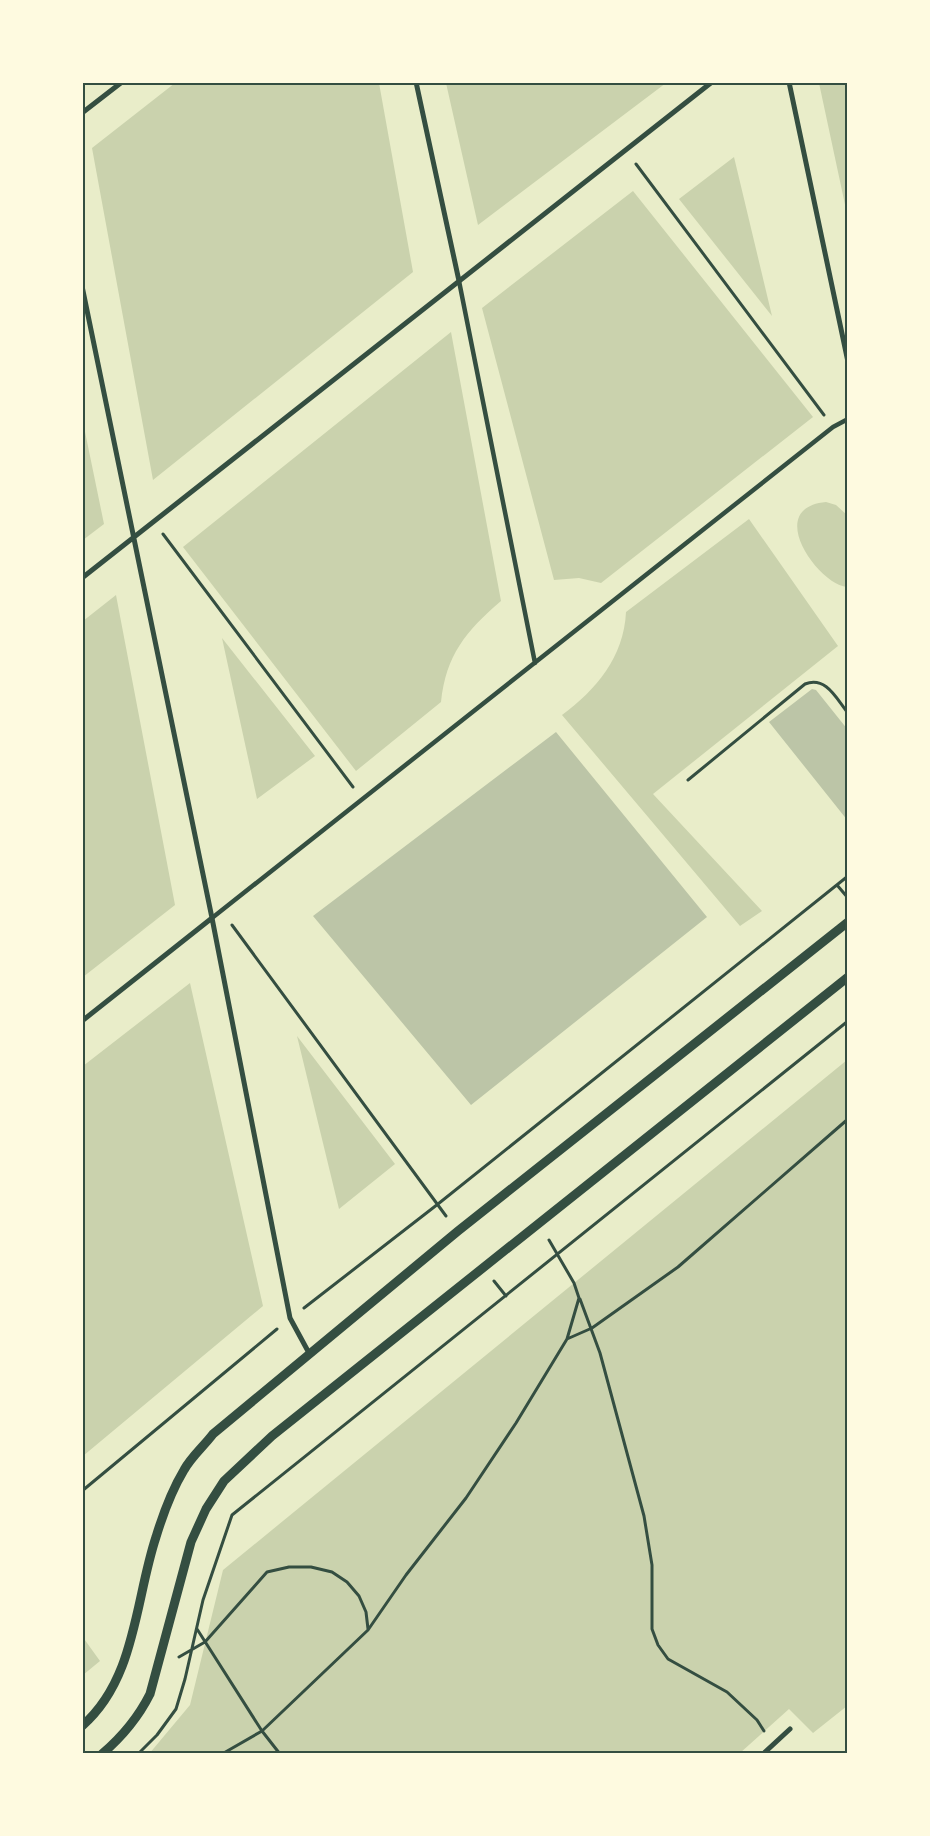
<svg xmlns="http://www.w3.org/2000/svg" width="930" height="1836" font-family="'PT Sans Narrow',sans-serif">
<style>
.green{fill:#cad2ad}
.building{fill:#bcc5a7}
.lines{fill:none;stroke-linecap:round;stroke-linejoin:round}
.path{stroke:#344e41;stroke-width:3}
.pedestrian{stroke:#344e41;stroke-width:4.5}
.minor{stroke:#344e41;stroke-width:5}
.tertiary{stroke:#344e41;stroke-width:9}
.neatline{fill:none;stroke:#344e41;stroke-width:2}
</style>
<rect width="100%" height="100%" fill="#e9edc9"/>
<!-- green -->
<path class="green" d="M 175,83 L 379,83 L 413,272 L 153,480 L 92,148 Z
M 446,83 L 446,82 L 666,83 L 478,225 Z
M 819,83 L 847,83 L 847,214 Z
M 734,157 L 772,316 L 679,199 Z
M 633,191 L 813,417 L 601,583 L 579,578 L 554,580 L 482,308 Z
M 451,332 L 501,601 C 466,631 446,655 441,702 L 356,771 L 183,547 Z
M 83,422 L 104,524 L 83,540 L 82,540 Z
M 826,502 L 836,505 L 847,515 L 847,587 C 819,585 763,508 826,502 Z
M 749,519 L 838,646 L 653,794 L 762,911 L 740,926 L 562,715 C 596,690 624,657 626,612 Z
M 116,595 L 175,905 L 83,977 L 83,621 Z
M 222,638 L 315,756 L 257,799 Z
M 190,983 L 263,1306 L 83,1456 L 83,1066 Z
M 297,1036 L 395,1164 L 339,1209 Z
M 847,1060 L 847,1706 L 813,1733 L 789,1709 L 740,1753 L 149,1754 L 190,1705 L 223,1570 Z
M 82,1636 L 100,1661 L 83,1675 L 82,1675 Z"/>
<!-- building -->
<path class="building" d="M 812,689 L 816,690 L 848,730 L 848,821 L 769,722 Z
M 556,732 L 707,917 L 471,1105 L 313,916 Z"/>
<g class="lines">
<!-- path -->
<path class="path" d="M 636,164 L 824,415
M 163,534 L 353,787
M 688,780 L 805,684 C 826,676 836,698 848,713
M 837,885 L 848,898
M 232,925 L 446,1216
M 494,1281 L 506,1296
M 580,1299 L 600,1353 L 644,1516 L 652,1565 L 652,1629 L 658,1645 L 668,1659 L 727,1692 L 757,1720 L 764,1731
M 304,1308 L 438,1204 L 848,876
M 567,1339 L 592,1328 L 678,1267 L 848,1119
M 82,1491 L 277,1329
M 197,1629 L 262,1731 L 280,1754
M 179,1657 L 205,1642 L 267,1572 L 289,1567 L 311,1567 L 332,1572 L 347,1582 L 359,1596 L 366,1612 L 368,1629
M 138,1754 L 157,1735 L 176,1709 L 185,1679 L 203,1600 L 232,1515 L 848,1021
M 222,1754 L 262,1731 L 368,1630 L 406,1575 L 466,1498 L 516,1423 L 567,1339 L 579,1298 L 574,1283 L 549,1240"/>
<!-- pedestrian -->
<path class="pedestrian" d="M 459,281 L 535,663
M 212,918 L 833,427 L 848,419"/>
<!-- minor -->
<path class="minor" d="M 416,82 L 459,281
M 789,82 L 848,362
M 82,113 L 122,82
M 82,286 L 212,918 L 290,1318 L 309,1353
M 82,578 L 712,82
M 82,1021 L 212,918
M 763,1754 L 790,1729"/>
<!-- tertiary -->
<path class="tertiary" d="M 82,1726 C 136,1679 135,1600 156,1537 C 163,1514 172,1490 184,1470 C 191,1457 204,1446 213,1434 L 458,1231 L 848,922
M 102,1754 C 123,1736 138,1718 150,1694 L 191,1542 L 206,1509 L 224,1481 L 272,1436 L 848,977"/>
</g>
<!-- border -->
<rect width="930" height="1836" fill="none" stroke="#fefae0" stroke-width="168"/>
<rect x="84" y="84" width="762" height="1668" class="neatline"/>
</svg>
